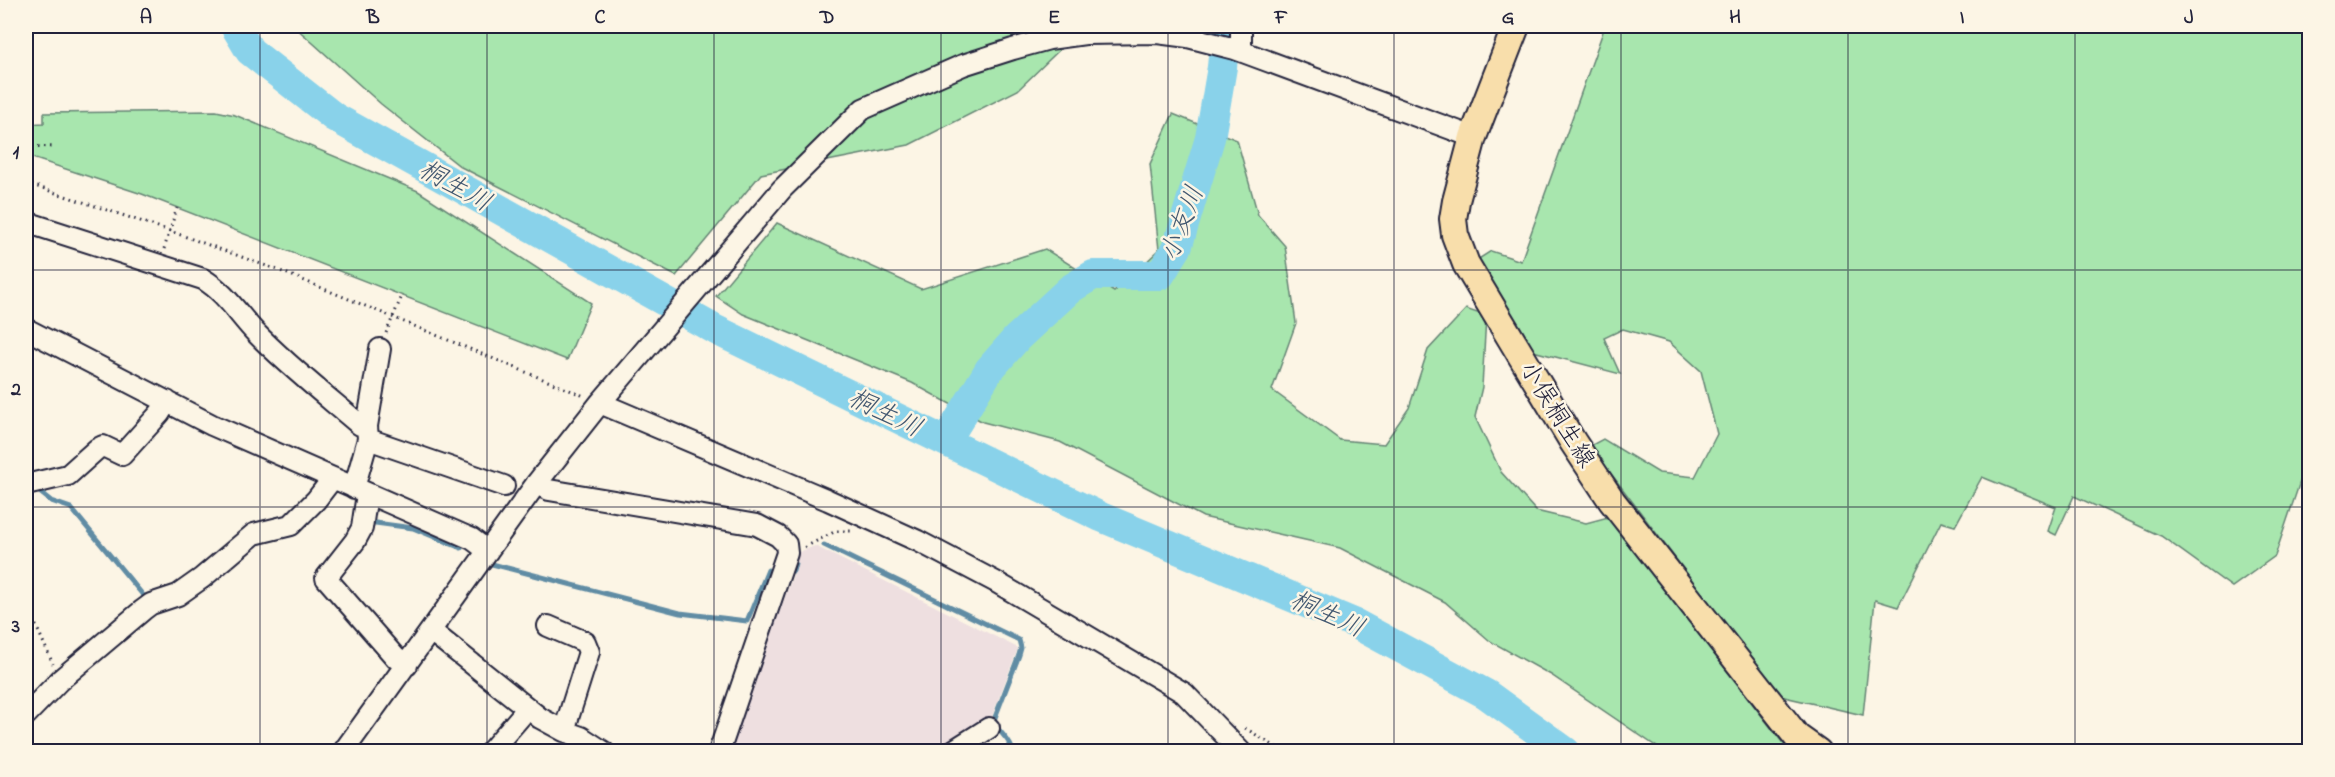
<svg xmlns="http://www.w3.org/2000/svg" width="2335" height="777" font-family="'Indie Flower','Klee One',sans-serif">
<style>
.built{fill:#eedfe0}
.green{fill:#a8e6ae;stroke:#658474;stroke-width:1.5}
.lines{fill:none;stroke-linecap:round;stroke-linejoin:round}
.stream{stroke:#608ca4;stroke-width:5}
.river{stroke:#89d2ea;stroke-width:30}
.minor-casing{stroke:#22223b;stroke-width:24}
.major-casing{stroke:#22223b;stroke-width:30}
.path{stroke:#22223b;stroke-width:3;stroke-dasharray:1.5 4.5;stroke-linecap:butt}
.minor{stroke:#fcf5e5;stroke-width:20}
.major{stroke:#f8deab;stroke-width:26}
.grid{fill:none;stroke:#22223b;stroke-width:1.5;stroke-opacity:0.55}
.labels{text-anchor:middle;stroke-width:5;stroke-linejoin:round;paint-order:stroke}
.street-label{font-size:24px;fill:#22223b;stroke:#fcf5e5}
.water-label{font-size:26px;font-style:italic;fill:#415770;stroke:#fcf5e5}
.neatline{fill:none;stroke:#22223b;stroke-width:2}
.grid-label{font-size:20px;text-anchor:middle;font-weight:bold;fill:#22223b}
</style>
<rect width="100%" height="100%" fill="#fcf5e5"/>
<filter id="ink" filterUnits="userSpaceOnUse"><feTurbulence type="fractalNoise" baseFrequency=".0167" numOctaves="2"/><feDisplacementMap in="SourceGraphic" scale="12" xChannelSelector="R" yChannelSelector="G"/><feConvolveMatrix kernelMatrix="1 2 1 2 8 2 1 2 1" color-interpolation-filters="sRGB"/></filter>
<g filter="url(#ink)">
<!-- built -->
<path class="built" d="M 815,546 L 1018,648 L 989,724 L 942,751 L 730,752 L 758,668 L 794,573 L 799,552 Z"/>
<!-- green -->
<path class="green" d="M 294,26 L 1084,26 L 1018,90 L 909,145 L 761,174 L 676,276 L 461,167 L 381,104 Z
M 1605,26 L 2309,26 L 2309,455 L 2275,556 L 2232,587 L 2161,536 L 2074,496 L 2056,535 L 2048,531 L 2056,507 L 1982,477 L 1955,526 L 1941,522 L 1898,607 L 1875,600 L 1863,715 L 1780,696 L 1590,446 L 1603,439 L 1659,473 L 1695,477 L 1717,434 L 1701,371 L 1669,342 L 1623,329 L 1604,338 L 1620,374 L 1533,351 L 1477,260 L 1491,251 L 1521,261 Z
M 216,111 L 235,115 L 418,191 L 591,303 L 567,360 L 142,194 L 26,156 L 26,124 L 44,123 L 44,113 Z
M 1173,114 L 1237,140 L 1258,215 L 1285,246 L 1296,323 L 1272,390 L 1340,440 L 1384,444 L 1409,408 L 1428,350 L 1466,309 L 1486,316 L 1482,387 L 1475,417 L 1501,472 L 1536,511 L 1586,523 L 1608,517 L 1789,751 L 1663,751 L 1551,675 L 1490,641 L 1445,602 L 1340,548 L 1203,517 L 1060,442 L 983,422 L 912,383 L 743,314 L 716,296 L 777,223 L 921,289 L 1045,249 L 1114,292 L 1159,250 L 1150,164 Z"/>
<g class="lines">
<!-- stream -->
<path class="stream" d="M 36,489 L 51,501 L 71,508 L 147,600
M 368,522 L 413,528 L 461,548
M 824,545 L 1019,640 L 1021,648 L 1019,655 L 994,720 C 997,733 1010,737 1013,752
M 492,564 L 680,613 L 747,621 L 768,570
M 793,571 L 795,563"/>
<!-- river -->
<path class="river" d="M 235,26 L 250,51 L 334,117 L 716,330 L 1101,517 L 1354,623 L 1486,694 L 1566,752
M 946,441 L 989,370 L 1017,338 L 1070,289 L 1093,275 L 1160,275 L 1177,248 L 1210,138 L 1222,67 L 1226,26"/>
<!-- minor casing -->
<g class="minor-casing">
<path id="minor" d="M 1241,26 L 1241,51
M 26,222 L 203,279 C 225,292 238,314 255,332 C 288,366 325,395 360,425 L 367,426
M 26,329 L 212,425 L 472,539 L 488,551
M 600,403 L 828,500 L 918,541 L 996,582 L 1184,693 L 1241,752
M 368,439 L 504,486
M 536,484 L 549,490 L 757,525 L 778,536 L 786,544 L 787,553 L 719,752
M 26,485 L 68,475 L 97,449 L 103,446 L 122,455 L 160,413 L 167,401
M 354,488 L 368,439 L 367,426 L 380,349
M 367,494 L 362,528 L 355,541 L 326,578 L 396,658 L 407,665
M 548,626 L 585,642 L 589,652 L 564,731
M 431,631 L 540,718 L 564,731 L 581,737 L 604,752
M 26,715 L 60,680 L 143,610 L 151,604 L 178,595 L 202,578 L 254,534 L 291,525 L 316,500 L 333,478
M 343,752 L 536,484 L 600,403 L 782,189 L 863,109 L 963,65 L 1013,49 L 1049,39 L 1085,34 L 1157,33 L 1188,37 L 1235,49 L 1473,137
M 490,752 L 528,708
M 951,752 L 989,728"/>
</g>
<!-- major casing -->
<g class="major-casing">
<path id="major" d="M 1516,26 L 1473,137 L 1456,201 L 1453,219 L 1455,235 L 1466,264 L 1573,442 L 1612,501 L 1797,737 L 1818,752"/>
</g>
<!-- path -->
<path class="path" d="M 26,146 L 56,147
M 26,183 L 170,231 L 283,272 L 584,396
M 164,249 L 177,208
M 386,333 L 402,296
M 805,547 L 836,531 L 851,531
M 26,603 L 53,664
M 1245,728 L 1284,752"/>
<!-- minor -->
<use href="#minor" class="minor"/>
<!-- major -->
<use href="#major" class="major"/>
</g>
</g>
<!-- grid -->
<path class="grid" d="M 260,26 L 260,752M 487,26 L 487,752M 714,26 L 714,752M 941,26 L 941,752M 1168,26 L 1168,752M 1394,26 L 1394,752M 1621,26 L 1621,752M 1848,26 L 1848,752M 2075,26 L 2075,752M 26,270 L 2310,270M 26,507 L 2310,507"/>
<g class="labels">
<!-- street labels -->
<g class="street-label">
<text transform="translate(1558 414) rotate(58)" y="8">小俣桐生線</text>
</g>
<!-- water labels -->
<g class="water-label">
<text transform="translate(456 185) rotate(29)" y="9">桐生川</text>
<text transform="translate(1181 223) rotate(-69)" y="9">小友川</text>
<text transform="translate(886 412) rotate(26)" y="9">桐生川</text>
<text transform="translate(1328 613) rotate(24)" y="9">桐生川</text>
</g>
</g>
<!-- margin -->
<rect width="2335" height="777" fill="none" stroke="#fcf5e5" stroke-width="66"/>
<rect x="33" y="33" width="2269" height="711" class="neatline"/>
<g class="grid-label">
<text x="146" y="23">A</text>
<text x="373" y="23">B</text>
<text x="600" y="23">C</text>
<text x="827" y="23">D</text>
<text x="1054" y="23">E</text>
<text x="1281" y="23">F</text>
<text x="1508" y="23">G</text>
<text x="1735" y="23">H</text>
<text x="1962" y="23">I</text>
<text x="2189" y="23">J</text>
<text x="16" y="158">1</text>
<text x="16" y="395">2</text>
<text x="16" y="632">3</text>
</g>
</svg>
